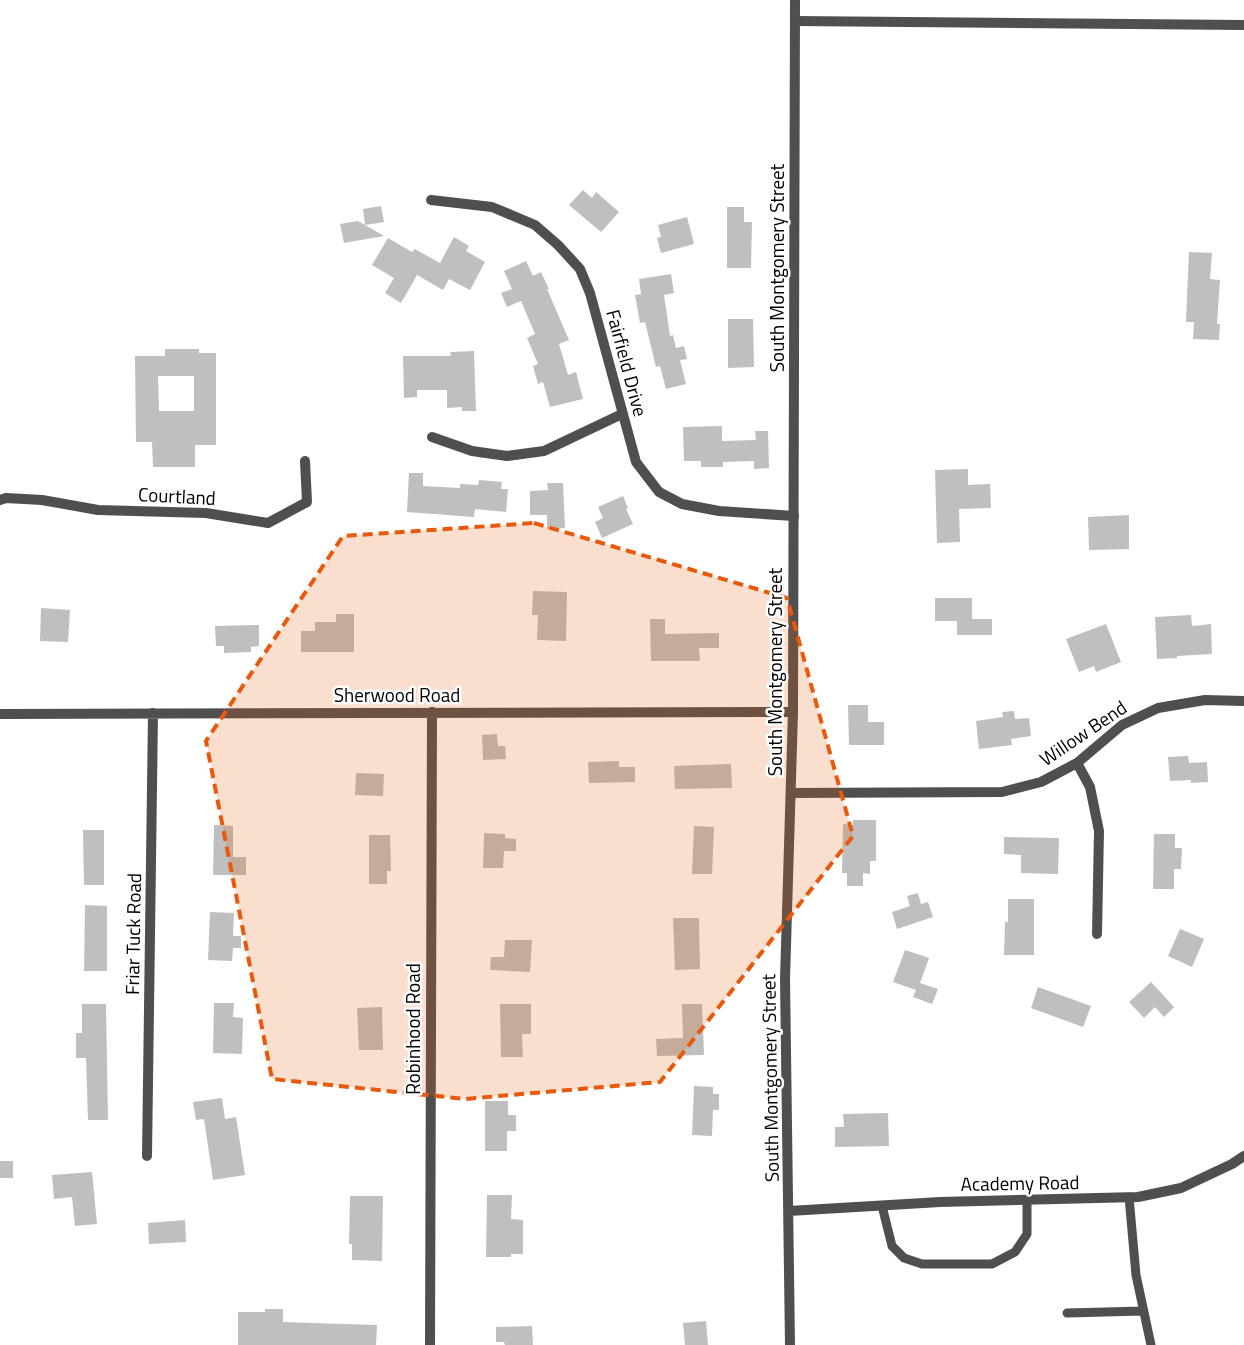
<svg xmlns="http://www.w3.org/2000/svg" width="1244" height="1345" font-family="'Titillium Web',sans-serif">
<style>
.building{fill:#bfbfbf;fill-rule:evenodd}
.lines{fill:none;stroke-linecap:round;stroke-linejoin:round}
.service{stroke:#4f4f4f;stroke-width:9}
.minor{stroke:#4f4f4f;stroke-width:10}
.tertiary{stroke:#4f4f4f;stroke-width:10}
.marked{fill:#e8590c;fill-opacity:0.2;stroke:#e8590c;stroke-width:4;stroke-dasharray:10 6;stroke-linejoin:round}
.labels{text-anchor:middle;stroke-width:5;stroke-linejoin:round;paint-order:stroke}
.street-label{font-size:19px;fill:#000;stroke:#fff}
</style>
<rect width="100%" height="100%" fill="#fff"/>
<!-- building -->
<path class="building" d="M 583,190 L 592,198 L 596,192 L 619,212 L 601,232 L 569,205 Z
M 381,206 L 384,222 L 365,225 L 363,209 Z
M 727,207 L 744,207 L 744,222 L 752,222 L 751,268 L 727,268 Z
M 687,217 L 694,244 L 661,253 L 657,238 L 661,237 L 658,225 Z
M 358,221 L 384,236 L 344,243 L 340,224 Z
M 454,237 L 469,246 L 466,251 L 485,262 L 470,290 L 449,279 L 443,290 L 417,275 L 401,303 L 385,293 L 394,278 L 372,265 L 388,238 L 412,252 L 415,249 L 440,263 Z
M 1189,252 L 1212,253 L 1210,279 L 1220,280 L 1217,324 L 1220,324 L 1219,340 L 1193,339 L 1194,322 L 1186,322 Z
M 526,261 L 533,276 L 541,272 L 549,289 L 547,289 L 569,340 L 559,344 L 568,375 L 576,372 L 583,399 L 550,407 L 543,382 L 538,384 L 533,366 L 538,364 L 527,338 L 535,334 L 521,301 L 507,307 L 501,293 L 512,289 L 504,271 Z
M 671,274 L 674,293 L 664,295 L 670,336 L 673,335 L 676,348 L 684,346 L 687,359 L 680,360 L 686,384 L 666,389 L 660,366 L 656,367 L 645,322 L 640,323 L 635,295 L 641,294 L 639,279 Z
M 728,319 L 753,319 L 754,367 L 728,368 Z
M 165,349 L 199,349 L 199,353 L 216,353 L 216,445 L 195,445 L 195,467 L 153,467 L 152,442 L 136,442 L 135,356 L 165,356 ZM 158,376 L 194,376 L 194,411 L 159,411 Z
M 474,351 L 476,411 L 462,411 L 462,407 L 447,408 L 447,390 L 417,390 L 417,397 L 404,398 L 403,356 L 451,356 L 450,352 Z
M 722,426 L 722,441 L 756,440 L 755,431 L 768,431 L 769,468 L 754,469 L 754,461 L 723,462 L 723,467 L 701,467 L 701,461 L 684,461 L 683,427 Z
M 968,469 L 968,485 L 990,484 L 991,508 L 959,509 L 960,542 L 937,543 L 935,470 Z
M 409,473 L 423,473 L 423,486 L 460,488 L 460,484 L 478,485 L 479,480 L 502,482 L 501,489 L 508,489 L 506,512 L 475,509 L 474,517 L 407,512 Z
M 547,483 L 563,483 L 565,528 L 547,529 L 547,515 L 530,515 L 530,491 L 548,490 Z
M 623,496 L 628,508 L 626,509 L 633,524 L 602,538 L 595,522 L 603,518 L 598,507 Z
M 1129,515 L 1129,549 L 1089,550 L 1088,517 Z
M 533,591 L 567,592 L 566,641 L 537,640 L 538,615 L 532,615 Z
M 935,598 L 972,598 L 972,619 L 992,619 L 992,635 L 957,635 L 957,621 L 935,621 Z
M 41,608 L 70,610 L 68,642 L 40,641 Z
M 336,614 L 354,614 L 354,652 L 301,652 L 301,631 L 315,631 L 315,622 L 336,622 Z
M 1191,615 L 1192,626 L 1211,624 L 1212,654 L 1177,656 L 1177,658 L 1157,659 L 1155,617 Z
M 650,619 L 665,619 L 665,634 L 719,633 L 719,648 L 699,648 L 700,661 L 651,661 Z
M 1106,624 L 1121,662 L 1096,672 L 1094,666 L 1079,672 L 1066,639 Z
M 259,625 L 259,646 L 251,647 L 251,652 L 224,653 L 224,646 L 216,646 L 215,626 Z
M 848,705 L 868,705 L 868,722 L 884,722 L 884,745 L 849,745 Z
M 1014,711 L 1015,719 L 1029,718 L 1031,736 L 1011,739 L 1012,745 L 979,749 L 976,721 L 1003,717 L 1002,712 Z
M 497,734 L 498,746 L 505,746 L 506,759 L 483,760 L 482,735 Z
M 1188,756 L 1189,763 L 1207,762 L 1208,782 L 1191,783 L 1191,780 L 1170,781 L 1168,757 Z
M 619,761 L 619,767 L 635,767 L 635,782 L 589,783 L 588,762 Z
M 731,764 L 732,788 L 675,789 L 674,766 Z
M 356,773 L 384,774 L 383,796 L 355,795 Z
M 853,820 L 876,820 L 876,861 L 870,861 L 870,874 L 863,873 L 863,886 L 847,886 L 847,873 L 842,873 L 843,824 L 853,825 Z
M 214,825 L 233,826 L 233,857 L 246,857 L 246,875 L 213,875 Z
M 694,826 L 714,827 L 712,874 L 692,874 Z
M 83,830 L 104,830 L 104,885 L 84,885 Z
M 484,833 L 505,834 L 505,838 L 516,839 L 516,851 L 504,851 L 503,868 L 483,868 Z
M 1154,834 L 1175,834 L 1175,848 L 1182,848 L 1181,869 L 1174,869 L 1174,889 L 1153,889 Z
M 369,835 L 390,835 L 391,871 L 387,871 L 387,884 L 369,884 Z
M 1004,837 L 1059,838 L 1058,874 L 1021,873 L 1021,855 L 1004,854 Z
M 918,893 L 921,904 L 928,902 L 933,917 L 897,929 L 892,912 L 910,906 L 907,896 Z
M 1008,899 L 1034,899 L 1034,955 L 1004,955 L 1005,922 L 1008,922 Z
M 85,905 L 107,906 L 107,971 L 84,971 Z
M 210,912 L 234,913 L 233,936 L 241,936 L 241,948 L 233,948 L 232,961 L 208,960 Z
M 673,918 L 699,918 L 700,969 L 675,970 Z
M 1180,929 L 1204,939 L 1192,967 L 1168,956 Z
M 505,940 L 532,940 L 530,972 L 490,970 L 491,957 L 504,957 Z
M 905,950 L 929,958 L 920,983 L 938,989 L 932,1004 L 913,997 L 916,990 L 893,982 Z
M 1151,982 L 1174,1007 L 1164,1017 L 1155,1007 L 1144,1018 L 1129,1002 Z
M 1038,987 L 1091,1006 L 1083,1027 L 1031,1008 Z
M 214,1003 L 234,1003 L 233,1017 L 243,1018 L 242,1054 L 213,1053 Z
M 82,1004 L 106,1004 L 108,1120 L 88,1120 L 86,1058 L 76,1058 L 76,1033 L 82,1033 Z
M 500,1004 L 531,1004 L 531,1034 L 522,1034 L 523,1057 L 501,1057 Z
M 682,1004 L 702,1004 L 704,1055 L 657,1056 L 656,1039 L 683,1038 Z
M 382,1007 L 383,1050 L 359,1050 L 357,1008 Z
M 694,1086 L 713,1087 L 713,1094 L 719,1094 L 719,1110 L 713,1110 L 712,1136 L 692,1135 Z
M 222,1098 L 225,1119 L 236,1117 L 245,1175 L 213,1180 L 204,1119 L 196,1120 L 193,1102 Z
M 485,1101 L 508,1101 L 508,1115 L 516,1115 L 516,1131 L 507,1131 L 507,1151 L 485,1151 Z
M 888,1113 L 889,1146 L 835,1147 L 835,1127 L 844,1127 L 843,1114 Z
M 0,1161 L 13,1161 L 13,1178 L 0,1178 Z
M 92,1172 L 97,1224 L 75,1226 L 72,1197 L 54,1199 L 52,1175 Z
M 487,1195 L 512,1195 L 511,1219 L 523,1220 L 523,1254 L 511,1254 L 511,1257 L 486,1257 Z
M 350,1196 L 383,1196 L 382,1261 L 352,1260 L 352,1244 L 349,1244 Z
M 185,1220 L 186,1242 L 149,1244 L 148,1223 Z
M 265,1309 L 283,1309 L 283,1322 L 377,1325 L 376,1345 L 238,1345 L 238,1312 L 265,1312 Z
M 706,1321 L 708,1345 L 685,1345 L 683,1323 Z
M 532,1326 L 533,1345 L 505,1345 L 504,1342 L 496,1342 L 496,1327 Z"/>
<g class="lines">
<!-- service -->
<path class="service" d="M 1129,1197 L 1136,1275 L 1151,1345
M 882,1206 L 892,1246 L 904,1258 L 922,1264 L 992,1264 L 1015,1252 L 1027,1234 L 1027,1200
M 1067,1313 L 1143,1311"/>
<!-- minor -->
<path class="minor" d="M 795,21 L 1244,25
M 431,200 L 492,207 L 535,225 L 558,245 L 580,269 L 590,293 L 636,462 L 659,492 L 682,504 L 719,511 L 794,516
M 432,437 L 472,451 L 507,456 L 544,451 L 622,414
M 0,500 L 6,498 L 42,500 L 98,510 L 206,513 L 268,523 L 307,502 L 305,461
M 0,714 L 793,712
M 1077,763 L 1090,787 L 1099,831 L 1097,934
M 791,793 L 1002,792 L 1041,782 L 1077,763 L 1122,725 L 1158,708 L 1205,700 L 1244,701
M 147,1156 L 153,713
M 430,1345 L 432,712"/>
<!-- tertiary -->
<path class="tertiary" d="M 789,1211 L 940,1202 L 1138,1197 L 1181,1188 L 1232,1164 L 1244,1156
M 790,1345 L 785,979 L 793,712 L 795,0"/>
</g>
<!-- marked area -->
<path class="marked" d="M 534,523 L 787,598 L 853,836 L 660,1082 L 465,1099 L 272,1079 L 206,741 L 343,536 Z"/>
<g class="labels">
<!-- street labels -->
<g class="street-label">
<text transform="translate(777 268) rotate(-90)" y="7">South Montgomery Street</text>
<text transform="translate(627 363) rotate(75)" y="7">Fairfield Drive</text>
<text transform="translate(177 496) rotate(3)" y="7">Courtland</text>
<text transform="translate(775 672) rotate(-90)" y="7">South Montgomery Street</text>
<text x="397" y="702">Sherwood Road</text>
<text transform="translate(1083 733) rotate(-34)" y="7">Willow Bend</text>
<text transform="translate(133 934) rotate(-89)" y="7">Friar Tuck Road</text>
<text transform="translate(413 1029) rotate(-90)" y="7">Robinhood Road</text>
<text transform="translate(770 1078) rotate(-91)" y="7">South Montgomery Street</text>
<text transform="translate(1020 1183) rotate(-1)" y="7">Academy Road</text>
</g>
</g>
</svg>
